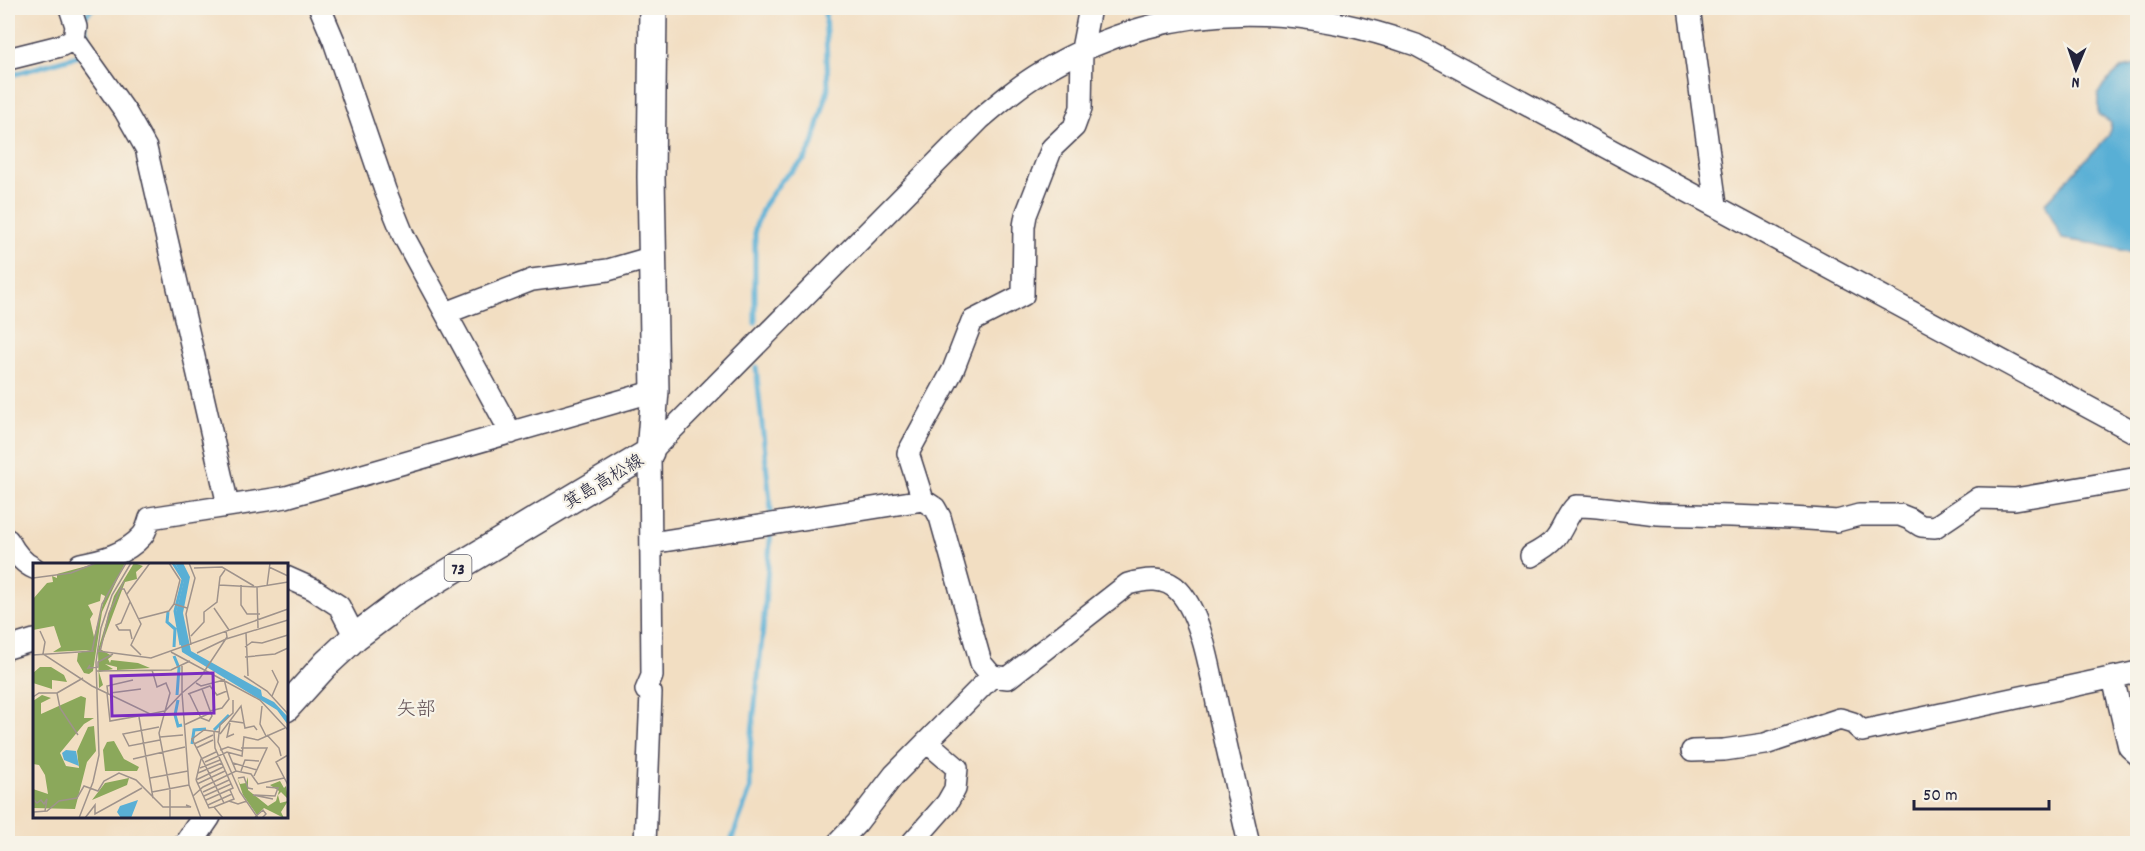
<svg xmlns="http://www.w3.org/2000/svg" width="2145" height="851" font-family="Dekko,'Klee One',sans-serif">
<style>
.water{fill:#59afd5;stroke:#3e6888;stroke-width:1.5}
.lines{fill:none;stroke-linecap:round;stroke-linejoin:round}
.stream{stroke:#59afd5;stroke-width:5}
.minor-casing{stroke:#413e4f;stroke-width:24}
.major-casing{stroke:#413e4f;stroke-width:30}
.minor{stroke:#fff;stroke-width:21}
.major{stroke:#fff;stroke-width:27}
.labels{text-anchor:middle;stroke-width:4.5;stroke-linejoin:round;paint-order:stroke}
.shield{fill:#f7f3e8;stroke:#62616f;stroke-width:1.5}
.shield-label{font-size:16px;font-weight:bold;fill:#22223b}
.street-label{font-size:18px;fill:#22223b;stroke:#f7f3e8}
.neighbourhood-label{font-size:20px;fill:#625155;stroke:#f7f3e8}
.inset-river{fill:none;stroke:#59afd5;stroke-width:3}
.inset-road{fill:none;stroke:#9f938c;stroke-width:1.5}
.view{fill:#7b2cbf;fill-opacity:0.15;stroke:#7b2cbf;stroke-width:3}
.inset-edge{fill:none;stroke:#22223b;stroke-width:3}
</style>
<rect width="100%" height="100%" fill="#f7f3e8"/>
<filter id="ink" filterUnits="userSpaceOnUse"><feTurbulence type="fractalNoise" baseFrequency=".0167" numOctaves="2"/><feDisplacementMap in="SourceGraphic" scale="12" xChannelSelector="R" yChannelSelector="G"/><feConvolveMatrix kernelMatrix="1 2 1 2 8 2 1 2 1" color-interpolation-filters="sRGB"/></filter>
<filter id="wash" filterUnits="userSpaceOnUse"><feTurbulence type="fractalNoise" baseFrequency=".008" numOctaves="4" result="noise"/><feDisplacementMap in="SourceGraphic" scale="24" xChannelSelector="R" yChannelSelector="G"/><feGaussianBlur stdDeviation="1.35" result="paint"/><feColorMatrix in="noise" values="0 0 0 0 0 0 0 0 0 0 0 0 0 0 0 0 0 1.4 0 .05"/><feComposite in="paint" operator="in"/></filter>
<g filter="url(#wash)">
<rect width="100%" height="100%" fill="#f2dec2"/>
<!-- water -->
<path class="water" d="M 2137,65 L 2137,254 L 2097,244 L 2062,239 L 2045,203 L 2109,135 L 2111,123 L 2098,114 L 2098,94 L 2104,84 L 2122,68 Z"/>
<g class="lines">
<!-- stream -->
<path class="stream" d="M 84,45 L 88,39 L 83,18 L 93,8
M 8,76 L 78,56 L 79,53
M 755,323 L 755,228 L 764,205 L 781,181 L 804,160 L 813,144 L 828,89 L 825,8
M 756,367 L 772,520
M 730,844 L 750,790 L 750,752 L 763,629 L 771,529"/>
</g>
</g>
<g filter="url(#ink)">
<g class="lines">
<!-- minor casing -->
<g class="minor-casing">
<path id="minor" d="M 70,8 L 76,26 L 74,39 L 125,111 L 146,148 L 228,505
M 320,8 L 334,41 L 385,190 L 404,237 L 511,433
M 1090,8 L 1082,49 L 1081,108 L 1074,127 L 1052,148 L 1026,215 L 1024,226 L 1023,295 L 972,321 L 953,370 L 908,453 L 923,500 L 935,508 L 940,517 L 981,663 L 992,676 L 1008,678 L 1128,584 C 1145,579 1165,576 1179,591 C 1203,617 1212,679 1219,713 C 1229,756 1239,800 1249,844
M 1689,8 L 1716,205
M 8,59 L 60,46 L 74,39
M 446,313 L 532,280 L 608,270 L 653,257
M 8,540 C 14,551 22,563 34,568
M 651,543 L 923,500
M 1531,556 C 1540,551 1549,546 1555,539 C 1564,528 1566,516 1576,506 C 1604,506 1631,512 1658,514 C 1718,516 1778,516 1837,521 L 1859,515 L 1900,515 L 1910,519 L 1921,526 L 1935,527 L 1978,498 L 2015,499 L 2138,478
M 80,564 C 102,560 126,554 142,536 C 146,532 148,524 150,518 L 286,497 L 655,391
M 286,577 L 313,589 L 339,606 L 355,637
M 8,648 L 34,640
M 2113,678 L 2129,747 L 2138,755
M 1692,751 L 1724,750 L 1765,744 L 1840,719 L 1853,723 L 1862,731 L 2138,672
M 645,844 L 651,693 L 646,690 L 652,676 L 650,452 L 980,119 C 1000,102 1020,85 1042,72 C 1161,0 1288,0 1416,45 L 2138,434
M 837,844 L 857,823 L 894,775 L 992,676
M 911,844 L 947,803 L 955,789 L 957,768 L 927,742"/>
</g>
<!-- major casing -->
<g class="major-casing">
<path id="major" d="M 286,708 L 326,664 L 355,637 L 411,595 L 650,452 L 655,391 L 651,177 L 653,8
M 188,844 L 207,816"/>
</g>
<!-- minor -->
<use href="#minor" class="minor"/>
<!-- major -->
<use href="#major" class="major"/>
</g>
</g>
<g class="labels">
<!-- shield labels -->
<rect class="shield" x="444.5" y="555" width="27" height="26" rx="4.5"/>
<g class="shield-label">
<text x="458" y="574">73</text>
</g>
<!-- street labels -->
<g class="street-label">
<text transform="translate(603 481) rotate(-31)" y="6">箕島高松線</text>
</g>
<!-- neighbourhood labels -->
<g class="neighbourhood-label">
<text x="416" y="715">矢部</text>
</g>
</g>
<!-- overview -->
<g transform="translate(33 563)">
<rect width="255" height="255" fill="#f2dec2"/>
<path d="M 65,0 L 92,0 L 69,49 L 60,108 L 56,111 L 51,110 L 44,98 L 45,90 L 57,87 L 20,89 L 28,84 L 21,63 L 0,67 L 0,36 L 14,20 L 20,19 L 19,13 L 24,15 L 24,11 ZM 68,31 L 72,33 L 61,74 L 57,56 L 60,51 L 55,42 L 67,38 ZM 101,0 L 110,3 L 103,9 L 104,16 L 92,19 L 67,86 L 79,93 L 75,96 L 77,100 L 78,97 L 105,100 L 117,105 L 84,107 L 84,104 L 72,101 L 80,106 L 66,109 L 70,122 L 66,125 L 65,87 L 81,33 ZM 7,104 L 18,104 L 31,112 L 34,119 L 19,117 L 19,126 L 0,120 L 0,110 ZM 9,132 L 18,135 L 8,140 L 8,151 L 48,133 L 53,135 L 51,155 L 61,155 L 51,161 L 27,190 L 33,203 L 46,205 L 44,188 L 55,164 L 61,163 L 63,188 L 54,199 L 42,246 L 0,245 L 0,226 L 15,231 L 12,212 L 6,202 L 0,201 L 0,138 ZM 81,178 L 91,196 L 106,204 L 104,208 L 72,208 L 70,187 L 74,179 ZM 204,214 L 207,221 L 213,220 L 215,214 L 215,227 L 235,243 L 243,238 L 246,228 L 237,222 L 247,218 L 251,225 L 253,223 L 255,236 L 248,229 L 245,232 L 247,240 L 255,238 L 248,249 L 251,255 L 231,245 L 224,252 L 210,232 ZM 96,215 L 94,222 L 59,237 L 72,220 Z" fill="#8ba85b" fill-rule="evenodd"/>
<path d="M 142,0 L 150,0 L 157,14 L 150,50 L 158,88 L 228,127 L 229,133 L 241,139 L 255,154 L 255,162 L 244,147 L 149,89 L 143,49 L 151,17 ZM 33,187 L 43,188 L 46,203 L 31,197 L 29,190 ZM 105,237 L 98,255 L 88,255 L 84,249 L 87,243 Z" fill="#59afd5"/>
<path class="inset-river" d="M 140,0 L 150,16 L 142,48 L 148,82M 135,49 L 134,59 L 142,66 L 141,84M 141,93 L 146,105 L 144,132M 145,137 L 142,152 L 145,163 L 149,162M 181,167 L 196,152M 159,181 L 161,167 L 173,166"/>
<path class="inset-road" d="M 136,0 L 147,17 L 141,41M 156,0 L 162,15 L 153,51 L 158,82M 236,4 L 255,13M 161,5 L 189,4 L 221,23M 0,15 L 38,10 L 63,0M 186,22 L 224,24 L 255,19M 208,22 L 208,42 L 214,51 L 227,51M 234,23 L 237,0M 224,24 L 225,65M 88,26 L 91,26 L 108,61 L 98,82 L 108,92M 94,31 L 117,0M 97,39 L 88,60 L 83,62 L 86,67 L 97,67 L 99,76M 181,45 L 196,67M 105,56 L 136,48 L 141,41 L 154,45M 7,68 L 12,79 L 10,91 L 59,123 L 117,151 L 132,148 L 149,130 L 149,103M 213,70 L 215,113M 158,73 L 171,59 L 171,49 L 184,39 L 187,14 L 192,7M 212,84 L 219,79 L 229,80 L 255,72M 59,88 L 69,41 L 93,0M 65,88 L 118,95 L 255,46M 67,89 L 76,50 L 91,18M 138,89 L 227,137 L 255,167M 164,90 L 193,76 L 255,57M 0,92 L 61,88M 212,94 L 242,91 L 255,85M 57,102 L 55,105 L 65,104 L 65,99 L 80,91M 119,107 L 124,124 L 133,120 L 137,130 L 126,170 L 137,227 L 137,255M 239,107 L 245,119 L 239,133M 64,108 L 138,107 L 157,98M 211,113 L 234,128 L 255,151M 163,120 L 168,123 L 191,117M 24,130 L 50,115M 74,130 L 77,158 L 117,151M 77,130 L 108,126M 156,130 L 168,155 L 176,158 L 179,153 L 169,126M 75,131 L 74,123 L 100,117M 155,131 L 177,123 L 184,132 L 194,128M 0,134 L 6,130 L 24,130 L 27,145 L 45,172M 200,137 L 200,150 L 187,162 L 185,179 L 207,229 L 225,255M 229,143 L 227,161 L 233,173M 177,148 L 189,145 L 196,136 L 191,116M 106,154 L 120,235M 197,158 L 211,160 L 212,165 L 221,163 L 224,167M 197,160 L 194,174 L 201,171M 151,162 L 177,150M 126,164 L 90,171 L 96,183 L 127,177M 186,169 L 171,167 L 159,176 L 191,240M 187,171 L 208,143 L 211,160M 234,172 L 246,185 L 248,193M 127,174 L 150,172M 161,181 L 180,172M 163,185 L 180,177M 208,185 L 234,185 L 221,213M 187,187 L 195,184 L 209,188M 195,189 L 203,208M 255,192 L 243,199 L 255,222M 100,196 L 152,184M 172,199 L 194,189 L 209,193 L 211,174 L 225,177 L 252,165M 200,200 L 224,207M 167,205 L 187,197M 208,208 L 212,197 L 226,198M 165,210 L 189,200M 117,215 L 155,208M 205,215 L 211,214 L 215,225 L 220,226M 163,217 L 176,245 L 181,244 L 190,255M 163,217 L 168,196 L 183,189M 163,217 L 190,204M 164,221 L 192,208M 119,229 L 156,222M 170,229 L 196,217M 220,232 L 242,233 L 245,225 L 233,224M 220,232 L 240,236M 160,233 L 170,224 L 203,208 L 218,211 L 225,221 L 251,215M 171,233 L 198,221M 0,236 L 4,240 L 8,237 L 11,241 L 14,236 L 12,248M 173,237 L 200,225 L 182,185 L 181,169M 196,238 L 205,241 L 214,238M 175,242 L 199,231M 181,244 L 201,236 L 197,227M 0,253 L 1,249 L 14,248 L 26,238 L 44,235 L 51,223 L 65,228 L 71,218 L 86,210 L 103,217 L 130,244 L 158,244 L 153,242M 222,254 L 230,247 L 233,251 L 229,255M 46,255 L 60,219 L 66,192 L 63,99 L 68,65 L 79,32 L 98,0M 52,255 L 62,242 L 62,251 L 109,225M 168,255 L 156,222 L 149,130 L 167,115 L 194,74 L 193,68"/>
<path class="view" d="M 180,110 L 181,150 L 79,153 L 78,113 Z"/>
<rect width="255" height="255" class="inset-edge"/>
</g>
<!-- margin -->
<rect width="2145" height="851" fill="none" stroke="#f7f3e8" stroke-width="30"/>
<!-- north arrow -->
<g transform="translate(2076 69) rotate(182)" stroke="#f7f3e8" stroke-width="4.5" paint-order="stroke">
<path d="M0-4.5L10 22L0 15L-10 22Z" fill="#22223b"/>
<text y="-9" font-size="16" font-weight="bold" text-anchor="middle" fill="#22223b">N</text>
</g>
<!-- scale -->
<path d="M1914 800v9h135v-9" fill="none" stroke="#22223b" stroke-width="3"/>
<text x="1923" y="800" font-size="18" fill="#22223b" stroke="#f7f3e8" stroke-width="4.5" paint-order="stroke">50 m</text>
</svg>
